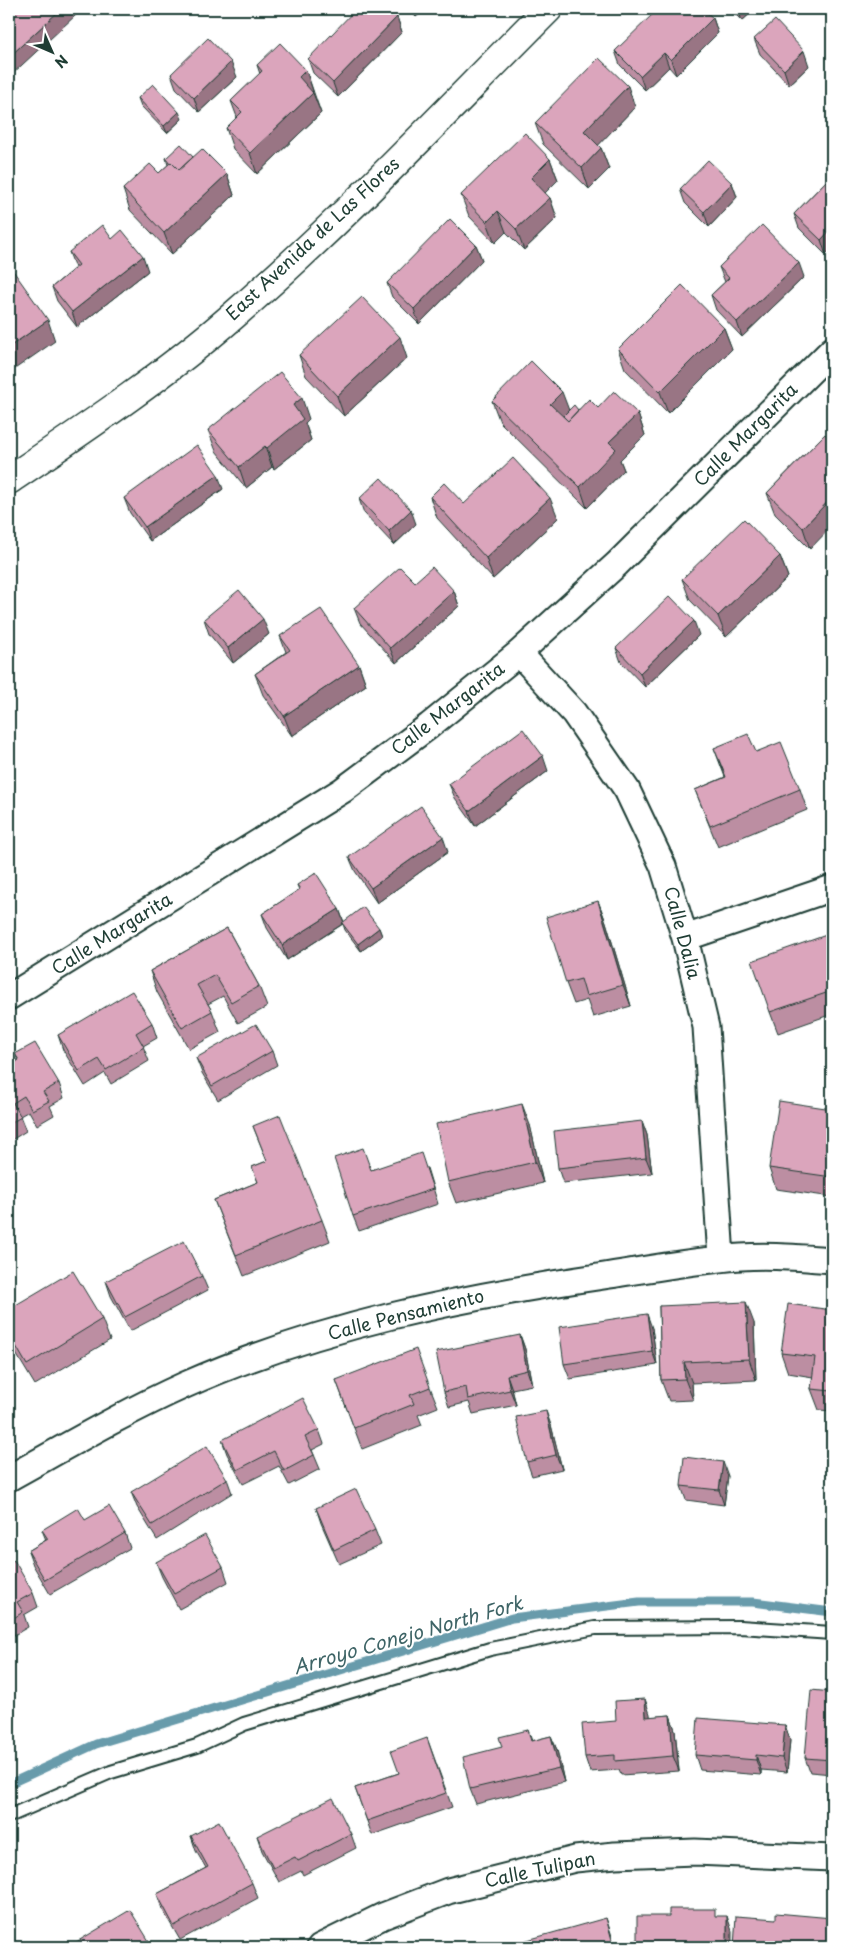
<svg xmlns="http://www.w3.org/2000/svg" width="841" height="1956" font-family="'Playpen Sans',sans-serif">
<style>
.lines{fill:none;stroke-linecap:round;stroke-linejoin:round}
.stream{stroke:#689bab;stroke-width:9}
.service-casing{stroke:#1f3d34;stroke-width:16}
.minor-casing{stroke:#1f3d34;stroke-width:29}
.tertiary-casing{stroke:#1f3d34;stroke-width:31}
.service{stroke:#fff;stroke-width:12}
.minor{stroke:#fff;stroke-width:25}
.tertiary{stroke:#fff;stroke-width:28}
.wall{fill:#bc8ea2;stroke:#1f3d34}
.shaded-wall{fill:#997484;stroke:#1f3d34}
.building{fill:#dba5bc;stroke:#1f3d34}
.labels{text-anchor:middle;stroke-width:4;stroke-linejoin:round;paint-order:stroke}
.street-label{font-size:18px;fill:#1f3d34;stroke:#fff}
.water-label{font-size:19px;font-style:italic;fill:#3e6466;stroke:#fff}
</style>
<rect width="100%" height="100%" fill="#fff"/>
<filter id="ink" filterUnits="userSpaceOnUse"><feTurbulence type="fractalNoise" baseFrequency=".02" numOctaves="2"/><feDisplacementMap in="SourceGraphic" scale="10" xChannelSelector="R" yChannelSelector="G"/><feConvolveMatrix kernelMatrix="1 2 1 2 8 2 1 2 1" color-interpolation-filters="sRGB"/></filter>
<g filter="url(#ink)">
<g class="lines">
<!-- stream -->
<path class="stream" d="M 9,1784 L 96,1744 L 512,1618 L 639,1602 L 753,1602 L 832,1612"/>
<!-- service casing -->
<g class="service-casing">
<path id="service" d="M 9,1816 L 111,1772 L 197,1746 L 244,1724 L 490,1649 L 595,1628 L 740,1627 L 832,1633"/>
</g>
<!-- minor casing -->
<g class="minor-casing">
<path id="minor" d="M 519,653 L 574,713 L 627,790 L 663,866 L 685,938 L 706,1027 L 721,1258
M 685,938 L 832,888
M 9,997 L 343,790 L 429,726 L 519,653 L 617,564 L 832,350
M 9,1478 C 67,1446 125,1412 185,1385 C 318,1326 461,1297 604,1276 C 642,1270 681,1263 720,1259 C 757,1254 795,1257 832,1260
M 320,1947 L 383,1916 L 448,1891 L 575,1859 L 615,1855 L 695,1852 L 832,1858"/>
</g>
<!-- tertiary casing -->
<g class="tertiary-casing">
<path id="tertiary" d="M 9,480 C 86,428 164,376 234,315 C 345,219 445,112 548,9"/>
</g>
<!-- service -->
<use href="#service" class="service"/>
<!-- minor -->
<use href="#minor" class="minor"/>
<!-- tertiary -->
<use href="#tertiary" class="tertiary"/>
</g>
<!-- wall -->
<path class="wall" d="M 408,9 L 425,9 L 416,17 Z
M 730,9 L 755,9 L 742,21 Z
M 397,17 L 402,32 L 338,97 L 313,73 L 308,59 Z
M 713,18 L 718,33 L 676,75 L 669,67 L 645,90 L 620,65 L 615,51 Z
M 754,39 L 809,66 L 789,85 L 760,54 Z
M 257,65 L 306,70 L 321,113 L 257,174 L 233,149 L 226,128 L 237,117 L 231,101 L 260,74 Z
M 171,74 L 237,77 L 199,112 L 176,88 Z
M 138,98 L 182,119 L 167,133 L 141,106 Z
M 635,107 L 598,145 L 601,148 L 609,169 L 589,189 L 543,144 L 535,123 Z
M 193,157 L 227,174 L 234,195 L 172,254 L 130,210 L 123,189 L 159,173 L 168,165 L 166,158 Z
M 550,159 L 558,180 L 545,193 L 550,198 L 557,218 L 524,250 L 506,232 L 495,243 L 469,216 L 461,195 Z
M 832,175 L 832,248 L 826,255 L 799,228 L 794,214 Z
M 732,183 L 737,197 L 709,227 L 685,203 L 680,189 Z
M 112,239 L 148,271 L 77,327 L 57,301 L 52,287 L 75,268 L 69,252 Z
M 476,245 L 482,260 L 419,324 L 392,297 L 387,283 Z
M 719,267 L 804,277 L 742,337 L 716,310 L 711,295 L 725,282 Z
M 724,328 L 732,349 L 668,413 L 625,369 L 618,349 Z
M 299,355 L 407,358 L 344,416 L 306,376 Z
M 492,401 L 569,410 L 598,408 L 638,414 L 645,435 L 620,460 L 624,470 L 587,508 L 500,422 Z
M 309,419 L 305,423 L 311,440 L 274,469 L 272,467 L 246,488 L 216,451 L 208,430 Z
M 825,434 L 810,549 L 775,514 L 767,493 Z
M 223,489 L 150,541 L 130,513 L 124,498 Z
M 430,497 L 464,504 L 558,518 L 493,579 L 437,518 Z
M 359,499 L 416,524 L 394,545 L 364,513 Z
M 780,556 L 788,577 L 726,637 L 690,600 L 682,579 Z
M 415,582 L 454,591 L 459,606 L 396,663 L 360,623 L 354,608 Z
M 204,619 L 269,634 L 233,663 L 209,634 Z
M 699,635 L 645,687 L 621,662 L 616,648 Z
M 280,636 L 359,665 L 366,685 L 292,736 L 263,695 L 255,674 L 286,652 Z
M 714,748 L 756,752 L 800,789 L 807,810 L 718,847 L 695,790 L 725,777 Z
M 548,771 L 475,826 L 455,798 L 449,784 Z
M 448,852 L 377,903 L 355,871 L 349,857 Z
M 297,885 L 339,909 L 344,922 L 379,928 L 382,936 L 361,951 L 345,930 L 343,924 L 287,960 L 267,928 L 262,914 L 299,890 Z
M 598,901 L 606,922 L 631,1006 L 593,1017 L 587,1000 L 574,1004 L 566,983 Z
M 227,928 L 259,986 L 267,1007 L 238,1023 L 223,996 L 208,1004 L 212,1011 L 220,1032 L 189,1049 L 157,992 L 150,971 Z
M 832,933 L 832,1014 L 778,1033 L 770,1012 Z
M 152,1023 L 157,1038 L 143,1046 L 149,1061 L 111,1084 L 105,1073 L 85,1086 L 63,1050 L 58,1035 Z
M 272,1051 L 277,1065 L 218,1100 L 202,1073 L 196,1058 Z
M 15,1054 L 59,1083 L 64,1098 L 50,1106 L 54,1115 L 37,1125 L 29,1111 L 20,1116 L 26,1131 L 10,1141 L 9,1140 L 9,1066 L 18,1061 Z
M 832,1109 L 832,1197 L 776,1189 L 769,1168 Z
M 642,1121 L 647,1135 L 652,1173 L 563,1183 L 558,1168 Z
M 530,1125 L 543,1183 L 456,1203 L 448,1182 Z
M 253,1126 L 322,1220 L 330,1241 L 244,1276 L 214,1200 L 258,1182 L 252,1167 L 267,1161 Z
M 427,1168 L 438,1204 L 359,1231 L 353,1216 L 371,1170 Z
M 202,1276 L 208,1290 L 130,1331 L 111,1296 L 106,1281 Z
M 659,1306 L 754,1323 L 756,1380 L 692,1383 L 693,1400 L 669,1401 L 661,1380 Z
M 9,1309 L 102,1319 L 110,1340 L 35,1385 L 9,1342 Z
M 832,1310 L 832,1411 L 819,1410 L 811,1389 L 813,1377 L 788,1373 L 781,1353 Z
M 652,1328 L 657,1365 L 570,1379 L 564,1364 Z
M 520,1335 L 525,1349 L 532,1385 L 512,1389 L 516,1405 L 473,1414 L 469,1402 L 449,1407 L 444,1392 Z
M 336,1380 L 430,1387 L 438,1407 L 418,1415 L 422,1425 L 362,1449 Z
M 551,1425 L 562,1469 L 532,1476 L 527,1462 Z
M 319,1430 L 324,1444 L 312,1450 L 320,1469 L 289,1485 L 279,1466 L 243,1484 L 227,1454 L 222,1440 Z
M 728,1476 L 724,1505 L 686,1500 L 681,1486 Z
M 227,1479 L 232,1493 L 157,1540 L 137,1507 L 131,1492 Z
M 316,1508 L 375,1530 L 381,1545 L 339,1564 L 321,1523 Z
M 42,1530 L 125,1533 L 130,1548 L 50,1594 L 33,1565 L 28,1551 L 46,1540 Z
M 156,1562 L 223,1567 L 228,1582 L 179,1609 L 162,1577 Z
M 9,1564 L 33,1593 L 38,1607 L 24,1615 L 28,1627 L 9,1638 Z
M 832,1692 L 832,1774 L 810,1772 L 805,1758 Z
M 645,1699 L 650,1717 L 670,1715 L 675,1730 L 679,1771 L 621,1775 L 619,1770 L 590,1772 L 585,1757 L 616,1721 Z
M 785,1725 L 790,1740 L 787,1772 L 761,1770 L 761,1775 L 700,1770 L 695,1755 Z
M 528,1730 L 532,1741 L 551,1736 L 557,1750 L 564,1782 L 476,1804 L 470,1789 L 502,1747 Z
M 427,1738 L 452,1807 L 372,1835 L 355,1788 L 399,1773 Z
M 351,1834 L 356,1848 L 303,1875 L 301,1871 L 279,1882 L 262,1851 L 257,1836 Z
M 191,1836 L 252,1883 L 258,1898 L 180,1940 L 162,1909 L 157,1894 L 206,1868 L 196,1851 Z
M 149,1941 L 151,1947 L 68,1947 Z"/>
<!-- shaded-wall -->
<path class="shaded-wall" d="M 61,9 L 73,9 L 76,15 L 9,77 L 9,57 Z
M 413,9 L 425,9 L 416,17 Z
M 738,9 L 755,9 L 742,21 Z
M 397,17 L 402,32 L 338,97 L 333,83 Z
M 713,18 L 718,33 L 676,75 L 671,60 Z
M 804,51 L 809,66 L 789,85 L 784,70 Z
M 664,53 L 669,67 L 645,90 L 640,76 Z
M 231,62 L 237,77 L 199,112 L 194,98 Z
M 306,70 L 313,91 L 306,98 L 299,77 Z
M 628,86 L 635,107 L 592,152 L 584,131 Z
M 313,93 L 321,113 L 257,174 L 250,153 Z
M 179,112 L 182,119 L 167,133 L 164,126 Z
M 601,148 L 609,169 L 589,189 L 582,168 Z
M 550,159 L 558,180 L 539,199 L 531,178 Z
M 227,174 L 234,195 L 172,254 L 164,233 Z
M 732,183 L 737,197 L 709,227 L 704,212 Z
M 550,198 L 557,218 L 524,250 L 516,229 Z
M 498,211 L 506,232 L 495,243 L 487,222 Z
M 832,228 L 832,248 L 826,255 L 821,240 Z
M 476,245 L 482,260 L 419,324 L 414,309 Z
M 143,256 L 148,271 L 77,327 L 72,312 Z
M 799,263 L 804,277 L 742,337 L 737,322 Z
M 48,320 L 55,341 L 9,373 L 9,347 Z
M 724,328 L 732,349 L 668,413 L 660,392 Z
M 400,337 L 407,358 L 344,416 L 337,396 Z
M 562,392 L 570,413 L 562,421 L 550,404 Z
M 302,398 L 309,419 L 305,423 L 311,440 L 274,469 L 267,448 L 293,405 Z
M 638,414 L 645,435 L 620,460 L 624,470 L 587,508 L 580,487 L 609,442 Z
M 265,446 L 272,467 L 246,488 L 239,467 Z
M 218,475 L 223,489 L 150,541 L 145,527 Z
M 832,497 L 832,526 L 810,549 L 803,528 Z
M 550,498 L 558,518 L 493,579 L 486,558 Z
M 411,510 L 416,524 L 394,545 L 389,531 Z
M 780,556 L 788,577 L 726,637 L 718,616 Z
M 454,591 L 459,606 L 396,663 L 390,648 Z
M 263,619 L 269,634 L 233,663 L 228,648 Z
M 694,621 L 699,635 L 645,687 L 640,673 Z
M 359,665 L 366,685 L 292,736 L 284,716 Z
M 543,756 L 548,771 L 475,826 L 469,811 Z
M 443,837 L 448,852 L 377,903 L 371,888 Z
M 598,901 L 606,922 L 631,1006 L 623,985 Z
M 339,909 L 344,923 L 287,960 L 282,945 Z
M 379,928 L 382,936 L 361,951 L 358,944 Z
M 522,1104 L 530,1125 L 543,1183 L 535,1162 Z
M 642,1121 L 647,1135 L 652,1173 L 646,1158 Z
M 746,1302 L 754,1323 L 756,1380 L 749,1359 Z
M 647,1314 L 652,1328 L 657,1365 L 652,1351 Z
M 520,1335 L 525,1349 L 532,1385 L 527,1370 Z
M 684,1362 L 692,1383 L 693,1400 L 685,1379 Z
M 507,1375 L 512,1389 L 516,1405 L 510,1390 Z
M 546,1411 L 551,1425 L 562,1469 L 556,1455 Z
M 723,1462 L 728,1476 L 724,1505 L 719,1490 Z
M 645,1699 L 650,1714 L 652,1731 L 646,1717 Z
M 670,1715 L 675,1730 L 679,1771 L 673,1756 Z
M 785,1725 L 790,1740 L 787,1772 L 782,1758 Z
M 551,1736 L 557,1750 L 564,1782 L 559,1768 Z
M 756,1755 L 761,1770 L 761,1775 L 756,1760 Z
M 727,1916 L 732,1931 L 732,1947 L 727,1947 Z
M 606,1918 L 611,1933 L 615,1947 L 614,1947 Z"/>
<!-- building -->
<path class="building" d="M 9,9 L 61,9 L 9,57 Z
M 356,9 L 388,9 L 397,17 L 333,83 L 308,59 Z
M 658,9 L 703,9 L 713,18 L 671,60 L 664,53 L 640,76 L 615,51 Z
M 775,20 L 804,51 L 784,70 L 754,39 Z
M 208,38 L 231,62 L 194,98 L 171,74 Z
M 280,43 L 306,70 L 299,77 L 313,93 L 250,153 L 226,128 L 242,112 L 231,101 L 262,71 L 257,65 Z
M 599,58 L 628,86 L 584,131 L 601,148 L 582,168 L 535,123 Z
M 153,84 L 179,112 L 164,126 L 138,98 Z
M 525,133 L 550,159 L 531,178 L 550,198 L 516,229 L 498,211 L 487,222 L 461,195 Z
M 181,144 L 193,157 L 179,170 L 171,162 L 170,163 L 166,158 Z
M 202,149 L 227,174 L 164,233 L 123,189 L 150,164 L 159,173 L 171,162 L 179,170 Z
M 708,160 L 732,183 L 704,212 L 680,189 Z
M 832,175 L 832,228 L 821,240 L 794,214 Z
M 450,219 L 476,245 L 414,309 L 387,283 Z
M 102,225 L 112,239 L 122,230 L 143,256 L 72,312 L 52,287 L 79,265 L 69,252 Z
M 762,225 L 799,263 L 737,322 L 711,295 L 729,278 L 719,267 Z
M 9,265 L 48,320 L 9,347 Z
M 682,285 L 724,328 L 660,392 L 618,349 Z
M 362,297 L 400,337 L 337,396 L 299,355 Z
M 531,361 L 562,392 L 550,404 L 568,421 L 589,399 L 598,408 L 614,391 L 638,414 L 609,442 L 616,449 L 580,487 L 492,401 Z
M 280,372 L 302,398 L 293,405 L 303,419 L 267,448 L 265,446 L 239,467 L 208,430 Z
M 574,405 L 578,410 L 568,421 L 563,416 Z
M 825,434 L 832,440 L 832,497 L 803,528 L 767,493 Z
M 197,445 L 218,475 L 145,527 L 124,498 Z
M 513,458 L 550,498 L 486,558 L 430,497 L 444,483 L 464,504 Z
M 381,478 L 411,510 L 389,531 L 359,499 Z
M 744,519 L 780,556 L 718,616 L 682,579 Z
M 400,567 L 415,582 L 432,567 L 454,591 L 390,648 L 354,608 Z
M 239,590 L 263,619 L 228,648 L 204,619 Z
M 670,596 L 694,621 L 640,673 L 616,648 Z
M 321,609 L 359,665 L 284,716 L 255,674 L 290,650 L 280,636 Z
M 523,729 L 543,756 L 469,811 L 449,784 Z
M 748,734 L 756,752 L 781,742 L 800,789 L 710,826 L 695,790 L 726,777 L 714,748 Z
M 421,806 L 443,837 L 371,888 L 349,857 Z
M 316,873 L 339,909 L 282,945 L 262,914 L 300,889 L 297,885 Z
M 598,901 L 623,985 L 586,996 L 581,979 L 566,983 L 546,917 Z
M 363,907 L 379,928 L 358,944 L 342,923 Z
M 227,928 L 259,986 L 231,1002 L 215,975 L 197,985 L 212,1011 L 182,1028 L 150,971 Z
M 832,933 L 832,991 L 770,1012 L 752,961 Z
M 132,991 L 152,1023 L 136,1033 L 144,1047 L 106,1070 L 99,1059 L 79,1071 L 58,1035 Z
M 256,1024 L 272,1051 L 212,1086 L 196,1058 Z
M 35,1043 L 59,1083 L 43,1092 L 49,1101 L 32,1110 L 24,1096 L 13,1103 L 21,1117 L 9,1124 L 9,1066 L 19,1060 L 15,1054 Z
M 779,1101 L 832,1109 L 832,1177 L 769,1168 Z
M 522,1104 L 535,1162 L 448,1182 L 436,1124 Z
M 280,1115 L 322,1220 L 236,1255 L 214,1200 L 258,1182 L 252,1167 L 267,1161 L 253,1126 Z
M 642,1121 L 646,1158 L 558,1168 L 554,1131 Z
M 363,1148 L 371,1170 L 421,1153 L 433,1189 L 353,1216 L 334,1158 Z
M 184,1241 L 202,1276 L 125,1317 L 106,1281 Z
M 73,1271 L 102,1319 L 27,1365 L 9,1334 L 9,1309 Z
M 746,1302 L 749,1359 L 684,1362 L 685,1379 L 661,1380 L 659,1306 Z
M 788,1304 L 832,1310 L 832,1391 L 811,1389 L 815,1357 L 781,1353 Z
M 647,1314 L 652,1351 L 564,1364 L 559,1327 Z
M 520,1335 L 527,1370 L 507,1375 L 510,1390 L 468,1399 L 466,1387 L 444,1392 L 436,1352 Z
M 416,1349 L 430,1387 L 410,1395 L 414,1404 L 354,1428 L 336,1380 Z
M 303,1398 L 319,1430 L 305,1437 L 314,1455 L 284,1471 L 274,1451 L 237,1470 L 222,1440 Z
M 546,1411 L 556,1455 L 527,1462 L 516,1417 Z
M 207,1446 L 227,1479 L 152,1525 L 131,1492 Z
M 684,1457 L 723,1462 L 719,1490 L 681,1486 Z
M 356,1489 L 375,1530 L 334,1550 L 316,1508 Z
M 109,1506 L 125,1533 L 45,1580 L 28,1551 L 48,1539 L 42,1530 L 78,1508 L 85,1520 Z
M 205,1535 L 223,1567 L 174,1594 L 156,1562 Z
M 14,1560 L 33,1593 L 17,1602 L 23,1612 L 9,1621 L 9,1564 Z
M 811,1690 L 832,1692 L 832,1760 L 805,1758 Z
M 645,1699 L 646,1717 L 670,1715 L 673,1756 L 615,1761 L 615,1755 L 585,1757 L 582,1724 L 616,1721 L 615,1701 Z
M 698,1718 L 785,1725 L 782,1758 L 756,1755 L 756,1760 L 695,1755 Z
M 528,1730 L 531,1741 L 551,1736 L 559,1768 L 470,1789 L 463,1757 L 502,1747 L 499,1737 Z
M 427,1738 L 446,1793 L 367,1821 L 355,1788 L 399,1773 L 391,1751 Z
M 333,1798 L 351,1834 L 298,1861 L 295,1857 L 273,1868 L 257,1836 Z
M 219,1821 L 252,1883 L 174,1926 L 157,1894 L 208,1867 L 191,1836 Z
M 669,1909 L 715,1909 L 715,1916 L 727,1916 L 727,1947 L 637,1947 L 637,1916 L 669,1916 Z
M 130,1910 L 149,1941 L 138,1947 L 68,1947 Z
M 776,1913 L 832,1918 L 832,1947 L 734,1947 L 736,1916 L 776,1919 Z
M 606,1918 L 614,1947 L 522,1947 L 520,1942 Z"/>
</g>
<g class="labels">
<!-- street labels -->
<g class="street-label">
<text transform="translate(313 239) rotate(-43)" y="6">East Avenida de Las Flores</text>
<text transform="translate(746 435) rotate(-45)" y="6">Calle Margarita</text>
<text transform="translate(448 709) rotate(-38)" y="6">Calle Margarita</text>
<text transform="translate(682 933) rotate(75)" y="6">Calle Dalia</text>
<text transform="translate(112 934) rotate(-32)" y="6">Calle Margarita</text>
<text transform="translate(406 1315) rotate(-14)" y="6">Calle Pensamiento</text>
<text transform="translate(540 1870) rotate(-12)" y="6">Calle Tulipan</text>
</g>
<!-- water labels -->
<g class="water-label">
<text transform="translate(408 1635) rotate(-16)" y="7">Arroyo Conejo North Fork</text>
</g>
</g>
<!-- margin -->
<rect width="841" height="1956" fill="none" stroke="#fff" stroke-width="30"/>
<rect x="15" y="15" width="811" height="1926" fill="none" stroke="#1f3d34" stroke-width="2" filter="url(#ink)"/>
<!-- north arrow -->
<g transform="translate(52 52) rotate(135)" stroke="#ffffff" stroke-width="4" paint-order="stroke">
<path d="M0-4L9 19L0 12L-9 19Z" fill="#1f3d34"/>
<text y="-8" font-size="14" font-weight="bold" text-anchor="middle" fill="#1f3d34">N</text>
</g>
</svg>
